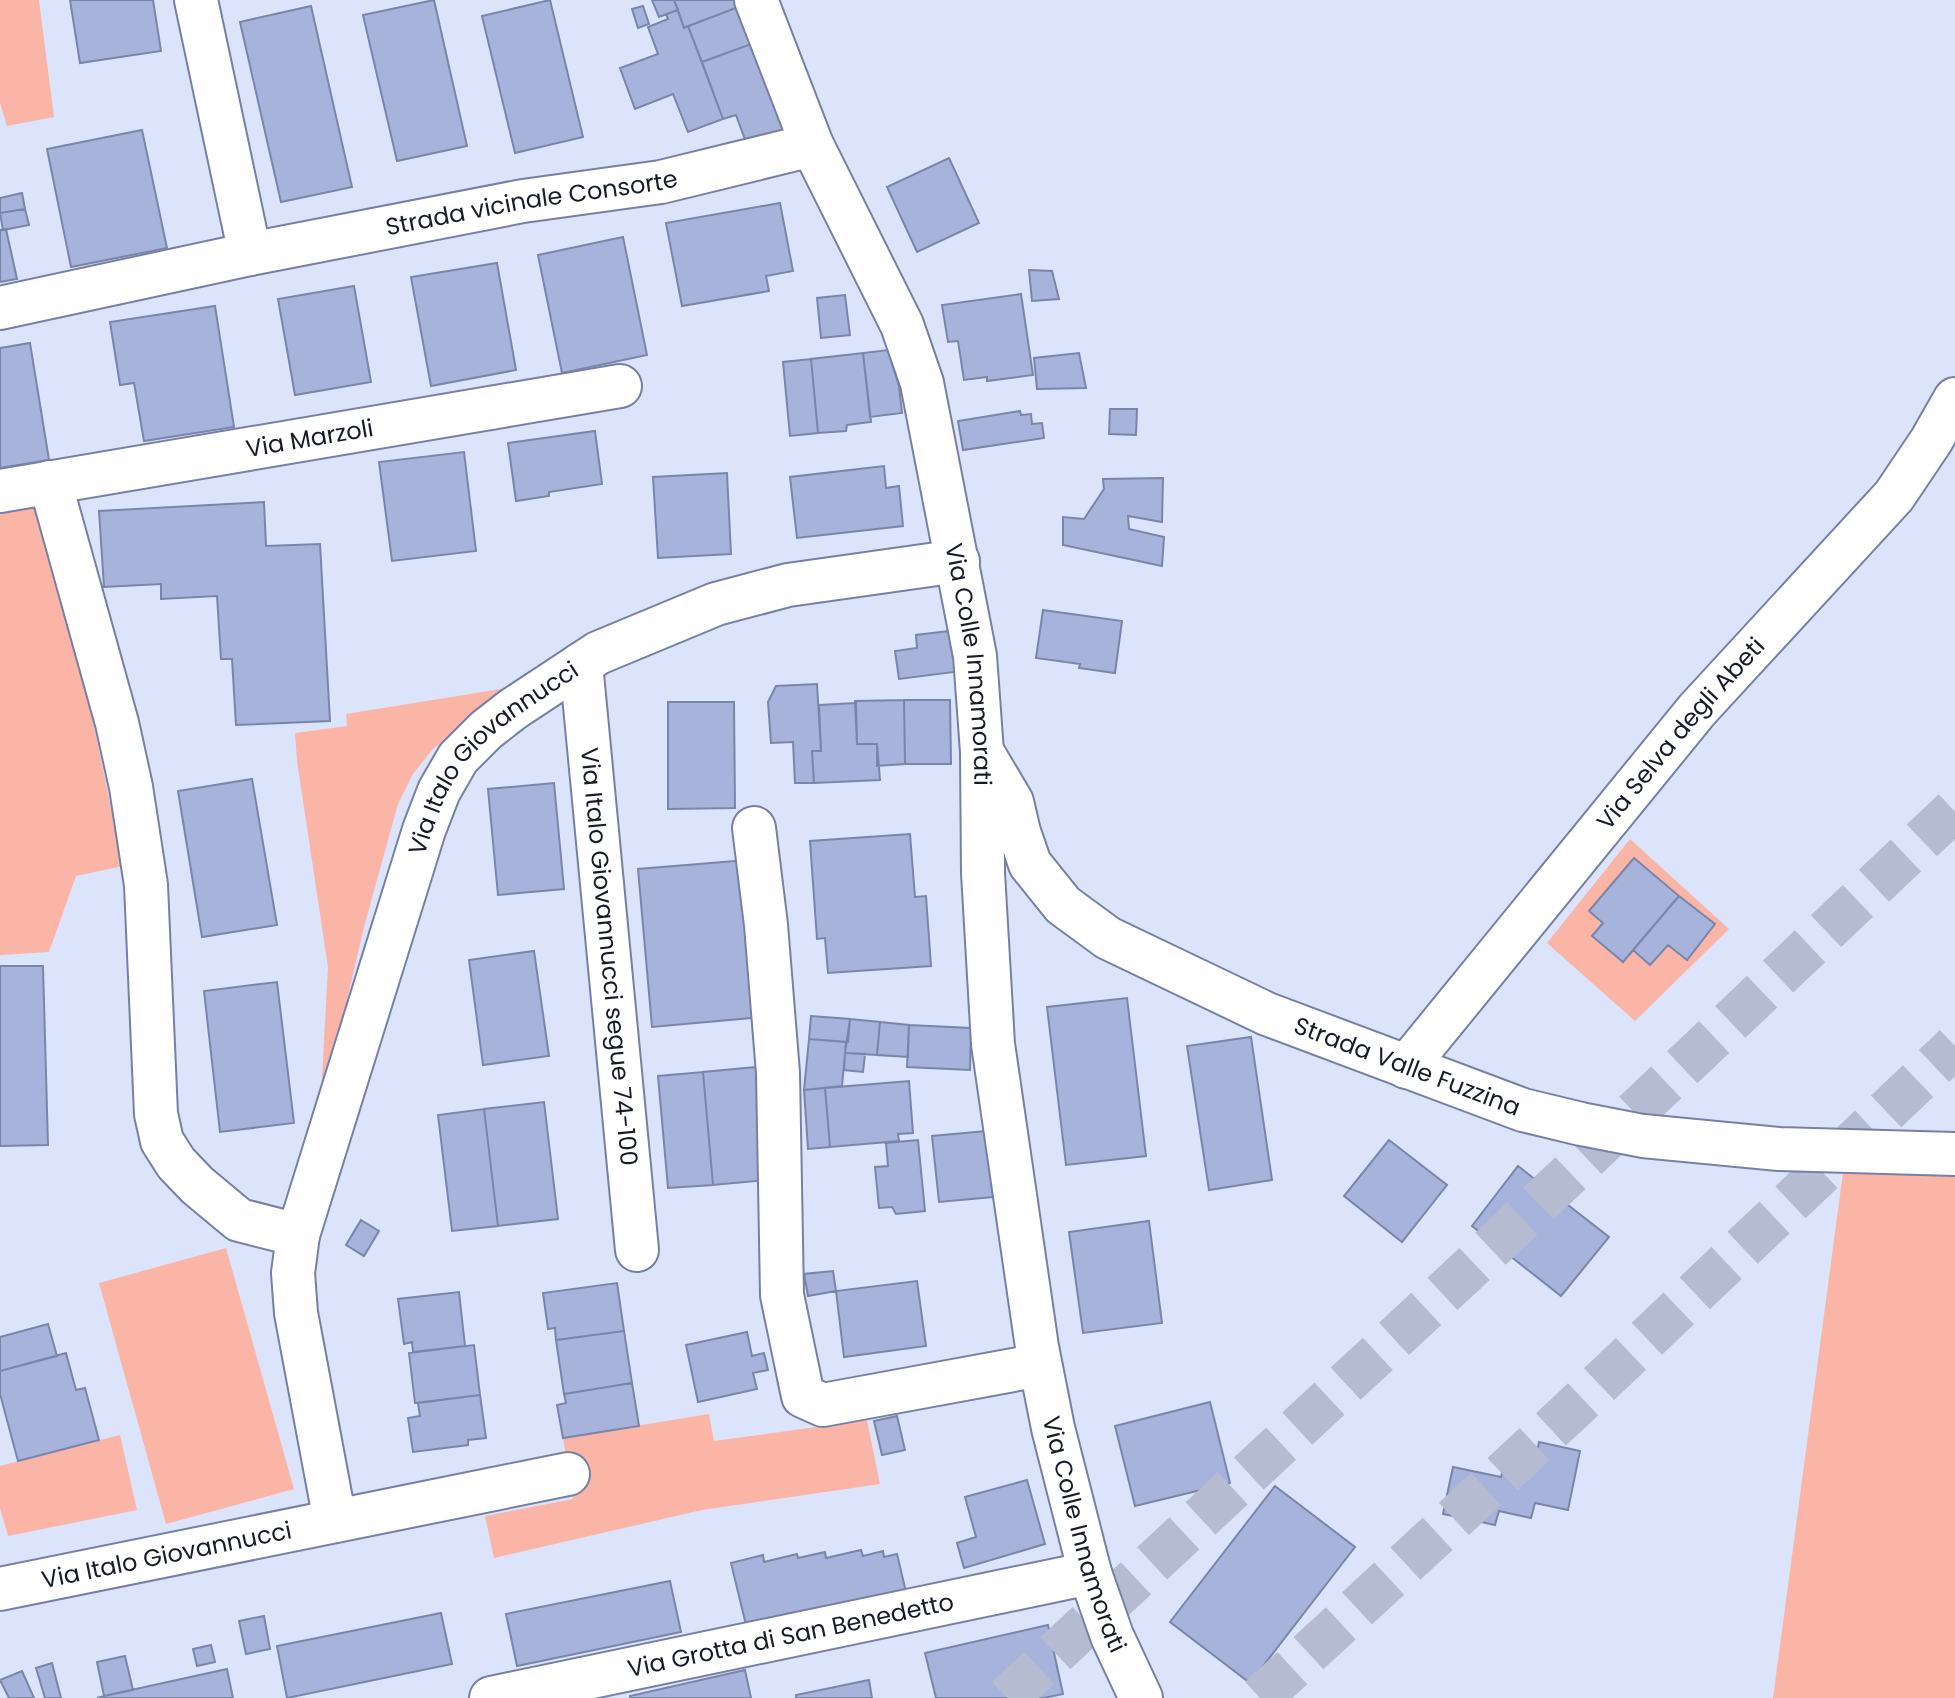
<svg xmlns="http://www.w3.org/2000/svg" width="1955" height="1698" font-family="Poppins,sans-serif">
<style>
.green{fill:#fbb5a6}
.building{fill:#a7b3da;stroke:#7a85aa;stroke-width:2}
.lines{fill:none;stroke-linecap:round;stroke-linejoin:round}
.highway-tunnel{stroke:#b5bcd2;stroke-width:44;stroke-dasharray:44 22;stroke-linecap:butt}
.street-casing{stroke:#7680a5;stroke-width:46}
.street{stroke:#fff;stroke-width:42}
.labels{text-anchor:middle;stroke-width:8;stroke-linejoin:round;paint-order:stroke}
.street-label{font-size:24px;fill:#171b29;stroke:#eff1fa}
</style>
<rect width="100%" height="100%" fill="#dce4fc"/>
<!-- green -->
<path class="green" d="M 0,0 L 39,0 L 54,117 L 7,126 L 0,103 Z
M 40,495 L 94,726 L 123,866 L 76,876 L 49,952 L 0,955 L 0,501 Z
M 507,688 L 433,749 L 413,774 L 398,804 L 364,927 L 320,1115 L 328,967 L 297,761 L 295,733 L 347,726 L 346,714 Z
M 1630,839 L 1729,929 L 1635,1021 L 1547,943 Z
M 1955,1134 L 1955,1698 L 1773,1698 L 1848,1135 Z
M 226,1248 L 294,1489 L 166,1524 L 99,1283 Z
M 709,1414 L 714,1441 L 867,1420 L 880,1484 L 702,1510 L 494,1558 L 485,1516 L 573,1499 L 563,1438 Z
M 120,1435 L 137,1510 L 8,1536 L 0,1508 L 0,1466 Z"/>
<!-- building -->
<path class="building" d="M 70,0 L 153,0 L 161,51 L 80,63 Z
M 434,0 L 467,146 L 397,161 L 363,15 Z
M 550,0 L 583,137 L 515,153 L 482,16 Z
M 652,0 L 674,0 L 678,10 L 659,17 Z
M 674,0 L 738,0 L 741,6 L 684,28 Z
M 311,6 L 352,187 L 281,202 L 240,22 Z
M 643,6 L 649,24 L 638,28 L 632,9 Z
M 741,6 L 754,43 L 702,62 L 688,26 Z
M 678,10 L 684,28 L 688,26 L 723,119 L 688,132 L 673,94 L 635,109 L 620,68 L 658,54 L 648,27 L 668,19 L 666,14 Z
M 754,43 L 786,131 L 747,145 L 736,115 L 723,119 L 702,62 Z
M 142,130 L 167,248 L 71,267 L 47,149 Z
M 949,158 L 979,223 L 917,252 L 887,187 Z
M 22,193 L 25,209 L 0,213 L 0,198 Z
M 780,203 L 793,271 L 766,276 L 769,291 L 682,306 L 666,223 Z
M 25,209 L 29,225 L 3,230 L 0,213 Z
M 6,229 L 17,279 L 0,282 L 0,230 Z
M 623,237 L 647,355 L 562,373 L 538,255 Z
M 497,263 L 516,370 L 431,386 L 411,277 Z
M 1029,270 L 1052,271 L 1059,299 L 1032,301 Z
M 354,286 L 371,382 L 295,395 L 278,299 Z
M 1021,294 L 1033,375 L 987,381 L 987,377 L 964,380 L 958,341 L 948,342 L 942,305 Z
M 845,295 L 850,335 L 821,338 L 817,298 Z
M 215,306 L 234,427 L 144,441 L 134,383 L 120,385 L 110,322 Z
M 30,343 L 49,460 L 0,468 L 0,348 Z
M 888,350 L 899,386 L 902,413 L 870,417 L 863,353 Z
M 863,353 L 871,422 L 847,425 L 846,431 L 818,433 L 811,359 Z
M 1079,353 L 1086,388 L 1037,389 L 1034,358 Z
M 811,359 L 818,433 L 790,436 L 783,362 Z
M 1110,409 L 1137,409 L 1136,435 L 1109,434 Z
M 1020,411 L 1021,415 L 1031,414 L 1032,424 L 1042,423 L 1044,438 L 963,450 L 958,421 Z
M 595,431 L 602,484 L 549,492 L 549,496 L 516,501 L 508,443 Z
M 464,452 L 476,551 L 392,561 L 379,462 Z
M 884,466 L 886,488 L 899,486 L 903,526 L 797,538 L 790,477 Z
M 727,473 L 731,554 L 658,558 L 653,477 Z
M 1163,478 L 1162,522 L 1128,516 L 1129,529 L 1164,537 L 1162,566 L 1063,545 L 1063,517 L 1084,519 L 1104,489 L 1103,479 Z
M 264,502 L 266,546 L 320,544 L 330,721 L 236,725 L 232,659 L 221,659 L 217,596 L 161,599 L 161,584 L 104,587 L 99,511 Z
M 1043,610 L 1122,621 L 1115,673 L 1079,668 L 1080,664 L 1036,658 Z
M 957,630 L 962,671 L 899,679 L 895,651 L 917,648 L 916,635 Z
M 817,684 L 821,751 L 812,751 L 814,783 L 795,783 L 793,742 L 771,743 L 768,702 L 776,686 Z
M 904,700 L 950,700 L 951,764 L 905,764 Z
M 904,700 L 905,764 L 877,766 L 877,744 L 857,744 L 855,701 Z
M 668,702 L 734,702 L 735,808 L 668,809 Z
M 856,703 L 857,744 L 877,744 L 880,780 L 814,783 L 812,751 L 821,751 L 819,705 Z
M 252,779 L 277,925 L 202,937 L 178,791 Z
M 554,783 L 564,889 L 498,895 L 488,789 Z
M 910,834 L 915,897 L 926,896 L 931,966 L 828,973 L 825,938 L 817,939 L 810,841 Z
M 1634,858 L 1679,896 L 1623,962 L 1592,936 L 1603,923 L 1589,911 Z
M 747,860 L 762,1017 L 652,1027 L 638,869 Z
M 1679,896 L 1715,924 L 1687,960 L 1668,945 L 1650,965 L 1633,950 Z
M 534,951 L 549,1056 L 483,1065 L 469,960 Z
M 0,966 L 43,966 L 48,1145 L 0,1146 Z
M 277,982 L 294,1123 L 220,1132 L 204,991 Z
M 1127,998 L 1146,1156 L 1066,1165 L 1047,1007 Z
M 811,1016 L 850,1019 L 848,1042 L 809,1039 Z
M 850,1019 L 880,1022 L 877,1055 L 845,1053 Z
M 880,1022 L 909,1025 L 908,1057 L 877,1055 Z
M 909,1025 L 971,1028 L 970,1070 L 907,1067 Z
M 1251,1037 L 1272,1180 L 1209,1190 L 1187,1046 Z
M 809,1039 L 846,1042 L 842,1086 L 804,1090 Z
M 845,1053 L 865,1054 L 863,1072 L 844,1070 Z
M 766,1066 L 777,1179 L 713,1185 L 703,1072 Z
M 703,1072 L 713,1185 L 668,1188 L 658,1076 Z
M 909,1081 L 913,1133 L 898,1134 L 899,1141 L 830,1147 L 825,1088 Z
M 825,1088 L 830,1147 L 808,1149 L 804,1090 Z
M 544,1102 L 558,1219 L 498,1226 L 484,1109 Z
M 484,1109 L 498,1226 L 452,1231 L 438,1115 Z
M 986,1131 L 993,1197 L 939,1202 L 932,1136 Z
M 918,1140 L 925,1211 L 896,1214 L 892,1207 L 879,1208 L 875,1167 L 888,1166 L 886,1143 Z
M 1389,1140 L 1447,1185 L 1402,1242 L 1344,1196 Z
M 1518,1166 L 1609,1237 L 1561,1296 L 1472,1226 Z
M 361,1220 L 379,1231 L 364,1256 L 346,1245 Z
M 1149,1221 L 1162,1323 L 1083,1333 L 1069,1232 Z
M 833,1271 L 836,1291 L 808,1296 L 804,1274 Z
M 917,1281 L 926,1346 L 844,1357 L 836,1291 Z
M 617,1283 L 624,1331 L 556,1340 L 555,1328 L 548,1329 L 543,1293 Z
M 459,1292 L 465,1346 L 413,1352 L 412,1342 L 404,1344 L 398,1299 Z
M 48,1324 L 57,1356 L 0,1371 L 0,1337 Z
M 624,1331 L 632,1383 L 564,1394 L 556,1340 Z
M 747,1332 L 752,1356 L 764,1353 L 768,1370 L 753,1373 L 757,1389 L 698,1402 L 686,1345 Z
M 474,1345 L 480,1395 L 415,1403 L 409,1353 Z
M 66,1353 L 76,1390 L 85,1388 L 99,1440 L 18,1461 L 0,1394 L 0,1371 Z
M 632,1383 L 639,1426 L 563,1438 L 557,1405 L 566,1403 L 564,1394 Z
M 480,1395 L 486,1438 L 468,1440 L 468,1445 L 413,1452 L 408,1418 L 420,1416 L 418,1403 Z
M 1210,1402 L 1230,1483 L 1135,1506 L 1115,1426 Z
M 897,1416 L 905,1450 L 882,1455 L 874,1421 Z
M 1539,1442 L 1580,1451 L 1568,1510 L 1535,1503 L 1531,1518 L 1499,1511 L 1495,1525 L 1443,1514 L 1453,1467 L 1501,1477 L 1504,1466 L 1533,1472 Z
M 1027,1480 L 1045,1544 L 964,1568 L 957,1543 L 976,1537 L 965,1497 Z
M 1275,1486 L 1355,1547 L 1250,1683 L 1170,1622 Z
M 861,1550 L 863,1556 L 883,1551 L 884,1557 L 897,1554 L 906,1592 L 747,1629 L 731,1563 L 763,1555 L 764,1562 L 797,1554 L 798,1558 L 825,1552 L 826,1558 Z
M 670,1581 L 681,1632 L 517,1666 L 506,1614 Z
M 441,1613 L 452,1664 L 287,1698 L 277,1646 Z
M 264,1616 L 270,1649 L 246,1654 L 239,1621 Z
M 1048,1625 L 1063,1694 L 1044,1698 L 936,1698 L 925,1653 Z
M 211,1645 L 215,1662 L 197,1666 L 193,1649 Z
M 125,1656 L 133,1690 L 104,1696 L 97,1662 Z
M 52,1663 L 61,1698 L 45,1698 L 36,1668 Z
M 227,1669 L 233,1698 L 97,1698 L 104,1696 Z
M 745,1670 L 751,1698 L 630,1698 L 630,1696 Z
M 22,1671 L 34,1698 L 9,1698 L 0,1680 Z
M 869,1680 L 872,1698 L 796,1698 L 796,1695 Z"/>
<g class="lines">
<!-- highway-tunnel -->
<path class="highway-tunnel" d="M 1007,1698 L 1466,1272 L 1955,809
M 1260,1698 L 1575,1407 L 1955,1046"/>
<!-- street casing -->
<g class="street-casing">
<g id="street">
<path d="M 196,0 L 250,254"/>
<path id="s1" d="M 756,0 L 812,145 L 902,325 L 922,383 L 975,656 L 982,752 L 983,873 L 993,1044 L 1037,1347 L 1053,1428 L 1090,1573 L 1112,1636 L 1141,1698"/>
<path id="s2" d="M 0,308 L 250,254 L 523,201 L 661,182 L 812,145"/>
<path d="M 50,482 L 117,723 L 131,787 L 146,885 L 156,1114 L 162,1141 L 176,1163 L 197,1185 L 239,1220 L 298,1235"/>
<path id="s3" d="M 0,491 L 620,386"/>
<path id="s4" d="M 581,664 L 637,1250"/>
<path id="s5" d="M 983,753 L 1012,802 L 1019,832 L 1030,864 L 1063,905 L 1108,938 L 1267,1014 L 1523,1110 L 1581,1124 L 1643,1136 L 1779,1149 L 1955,1154"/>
<path d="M 754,828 L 766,925 L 778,1073 L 782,1295 L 803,1396 L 823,1405 L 1040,1365"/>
<path id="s6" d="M 1406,1067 L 1697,710 L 1894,496 L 1931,441 L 1955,399"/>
<path id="s7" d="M 335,1521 L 296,1313 L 293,1273 L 298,1235 L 424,830 L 439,791 L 458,758 L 486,730 L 513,709 L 598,653 L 716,604 L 788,585 L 958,561"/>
<path id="s8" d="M 0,1589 L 568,1474"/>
<path id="s9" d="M 491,1698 L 1090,1573"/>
</g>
</g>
<!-- street -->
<use href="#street" class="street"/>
</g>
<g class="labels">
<!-- street labels -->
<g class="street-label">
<text dy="8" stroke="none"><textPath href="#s2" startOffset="542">Strada vicinale Consorte</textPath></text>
<text dy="8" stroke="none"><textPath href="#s3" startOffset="314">Via Marzoli</textPath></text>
<text dy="8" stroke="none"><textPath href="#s1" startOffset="704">Via Colle Innamorati</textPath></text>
<text dy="8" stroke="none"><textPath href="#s6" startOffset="432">Via Selva degli Abeti</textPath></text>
<text dy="8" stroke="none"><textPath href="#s7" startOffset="816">Via Italo Giovannucci</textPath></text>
<text dy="8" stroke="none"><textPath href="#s4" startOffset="294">Via Italo Giovannucci segue 74-100</textPath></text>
<text dy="8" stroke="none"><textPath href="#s5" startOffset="556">Strada Valle Fuzzina</textPath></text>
<text dy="8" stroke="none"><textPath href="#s1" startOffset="1584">Via Colle Innamorati</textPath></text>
<text dy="8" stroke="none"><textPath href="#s8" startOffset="170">Via Italo Giovannucci</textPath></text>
<text dy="8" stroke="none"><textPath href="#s9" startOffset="306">Via Grotta di San Benedetto</textPath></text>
</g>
</g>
</svg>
